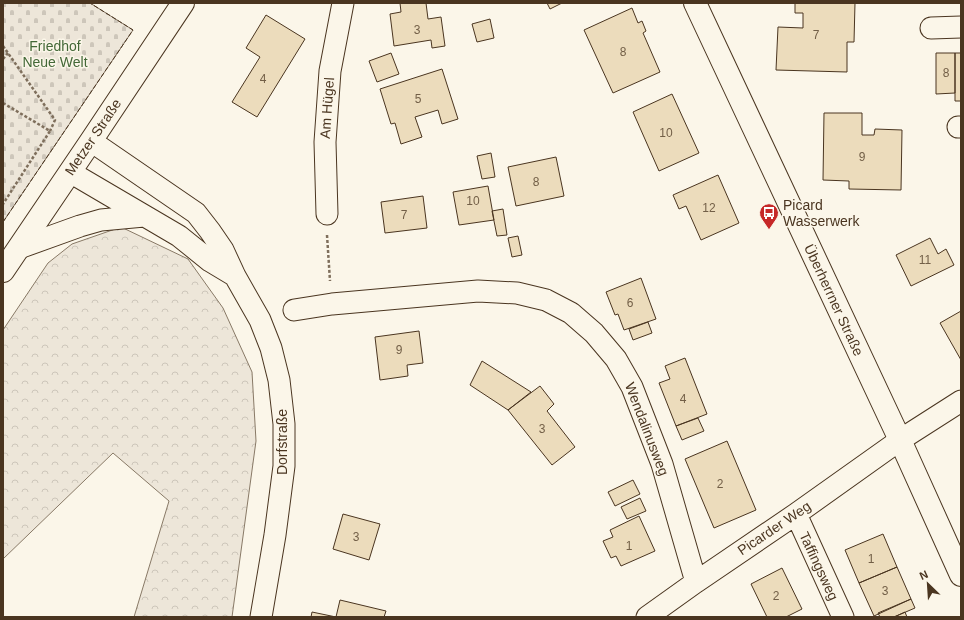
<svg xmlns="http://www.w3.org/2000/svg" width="964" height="620" font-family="Helvetica,sans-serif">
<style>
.forest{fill:url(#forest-crowns);stroke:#887966}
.cemetery{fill:url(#cemetery-stones);stroke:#887966}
.building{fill:#ecdcbc;stroke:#4a3520}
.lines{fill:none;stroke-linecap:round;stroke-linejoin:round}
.street-casing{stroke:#4a3520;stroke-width:23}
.secondary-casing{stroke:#4a3520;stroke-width:24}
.primary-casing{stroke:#4a3520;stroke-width:24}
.path{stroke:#7f6f5c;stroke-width:2.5;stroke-dasharray:3 2;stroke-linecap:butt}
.street{stroke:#fbf6e9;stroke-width:21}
.secondary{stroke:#fbf6e9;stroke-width:22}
.primary{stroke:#fbf6e9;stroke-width:22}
.fence{stroke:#4a3520;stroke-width:1;stroke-dasharray:5 2;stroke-linecap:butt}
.labels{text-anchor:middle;stroke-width:3;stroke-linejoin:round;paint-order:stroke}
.number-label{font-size:12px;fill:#725f47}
.park-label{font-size:14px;fill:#436837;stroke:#fbf6e9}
.street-label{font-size:14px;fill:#4a3520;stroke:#fbf6e9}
.poi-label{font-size:14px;fill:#4a3520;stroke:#fbf6e9;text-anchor:start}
</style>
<defs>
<pattern id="forest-crowns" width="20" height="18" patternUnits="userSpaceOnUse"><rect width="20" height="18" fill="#ede6d9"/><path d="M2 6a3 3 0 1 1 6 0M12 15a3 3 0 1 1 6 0" fill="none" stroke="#cdc6ba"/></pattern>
<pattern id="cemetery-stones" width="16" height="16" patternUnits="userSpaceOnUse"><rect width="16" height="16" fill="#ede6d9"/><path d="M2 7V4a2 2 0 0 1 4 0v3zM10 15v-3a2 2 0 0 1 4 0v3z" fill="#cdc6ba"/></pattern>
</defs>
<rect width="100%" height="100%" fill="#fbf6e9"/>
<!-- forest -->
<path class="forest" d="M 121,227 L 188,259 L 223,308 L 252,372 L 256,441 L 232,617 L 134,617 L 169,501 L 113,453 L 3,559 L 3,330 L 48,263 L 72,244 Z"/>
<!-- cemetery -->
<path class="cemetery" d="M 3,3 L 90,3 L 133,30 L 3,222 Z"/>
<!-- building -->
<path class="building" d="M 400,3 L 426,3 L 428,19 L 441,17 L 445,46 L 432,48 L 431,40 L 394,46 L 390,14 L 401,12 Z
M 547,3 L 562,3 L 550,9 Z
M 795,3 L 855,3 L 854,42 L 847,42 L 847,72 L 776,70 L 778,27 L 803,28 L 803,13 L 795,13 Z
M 632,8 L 638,23 L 642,21 L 646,31 L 643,33 L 660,72 L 613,93 L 584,30 Z
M 266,15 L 305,39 L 257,117 L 232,102 L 260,57 L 246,48 Z
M 490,19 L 494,38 L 477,42 L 472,24 Z
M 391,53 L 399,74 L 377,82 L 369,61 Z
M 936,53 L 955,53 L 955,93 L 936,94 Z
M 955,53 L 961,53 L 961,101 L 955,101 Z
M 442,69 L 458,119 L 442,124 L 438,110 L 415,117 L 422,137 L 401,144 L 395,123 L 391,124 L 380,89 Z
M 672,94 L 699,153 L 659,171 L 633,112 Z
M 824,113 L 862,113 L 862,135 L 874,135 L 875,129 L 902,130 L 901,190 L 849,189 L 849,181 L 823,180 Z
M 491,153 L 495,177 L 482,179 L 477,156 Z
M 556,157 L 564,196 L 516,206 L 508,167 Z
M 718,175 L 739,223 L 701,240 L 686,206 L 679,209 L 673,195 Z
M 488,186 L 494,220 L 459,225 L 453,192 Z
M 423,196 L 427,228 L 385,233 L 381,202 Z
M 503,209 L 507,235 L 497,236 L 492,211 Z
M 518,236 L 522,255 L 512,257 L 508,238 Z
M 930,238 L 938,254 L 946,249 L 954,265 L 911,286 L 896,255 Z
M 641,278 L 656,319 L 624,330 L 618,314 L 615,315 L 606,292 Z
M 961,311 L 961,360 L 940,323 Z
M 648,322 L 652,333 L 633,340 L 629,329 Z
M 419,331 L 423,363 L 407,365 L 408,376 L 380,380 L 375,337 Z
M 685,358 L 707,414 L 676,426 L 659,383 L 670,379 L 665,366 Z
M 482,361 L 531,392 L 508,410 L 470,385 Z
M 540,386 L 554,404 L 547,411 L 575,447 L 552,465 L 508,410 Z
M 698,418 L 704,431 L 682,440 L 676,426 Z
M 727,441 L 756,510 L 714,528 L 685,459 Z
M 633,480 L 640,494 L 615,506 L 608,492 Z
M 640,498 L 646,511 L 627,519 L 621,507 Z
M 343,514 L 380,524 L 369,560 L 333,549 Z
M 639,516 L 655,551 L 621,566 L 616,556 L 611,558 L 603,541 L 613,537 L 610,530 Z
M 883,534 L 897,567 L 859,583 L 845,550 Z
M 897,567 L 911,599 L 874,616 L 859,583 Z
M 782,568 L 802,609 L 786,617 L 767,617 L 751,584 Z
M 911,599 L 915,608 L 894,617 L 880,617 L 878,613 Z
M 340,600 L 386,611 L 384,617 L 336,617 Z
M 312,612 L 336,617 L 311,617 Z
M 905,612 L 907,617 L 894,617 Z"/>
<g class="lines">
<!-- street casing -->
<g class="street-casing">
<path id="street" d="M 931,28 L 961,27
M 958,127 L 961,127
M 91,141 L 196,213 L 210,231 L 223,250 L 235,276 L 260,320 L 271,348 L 279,380 L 284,424 L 284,466 L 275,535 L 261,617
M 70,172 L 179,236 L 210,261 L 235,276
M 327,214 L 325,142 L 330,71 L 343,3
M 19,248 L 80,226 L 101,220 L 144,216
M 294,310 L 332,304 L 478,291 L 517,293 L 546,300 L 571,313 L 594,333 L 616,359 L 632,387 L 662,464 L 696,582
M 796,514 L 843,617
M 647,617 L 696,582 L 796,514 L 900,440 L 961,401"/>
</g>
<!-- secondary casing -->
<g class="secondary-casing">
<path id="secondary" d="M 695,3 L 900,440 L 961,575"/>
</g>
<!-- primary casing -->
<g class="primary-casing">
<path id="primary" d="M 3,271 L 91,141 L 183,3"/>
</g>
<!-- path -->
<path class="path" d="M 3,46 L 55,120 L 50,131
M 3,59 L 8,53
M 3,103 L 50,131 L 3,204
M 327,235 L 330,281"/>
<!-- street -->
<use href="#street" class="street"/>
<!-- secondary -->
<use href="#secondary" class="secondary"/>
<!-- primary -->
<use href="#primary" class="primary"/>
<!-- fence -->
<path class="fence" d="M 3,222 L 133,30 L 90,3"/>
</g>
<!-- icons -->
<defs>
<g id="bus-pin" transform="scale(1)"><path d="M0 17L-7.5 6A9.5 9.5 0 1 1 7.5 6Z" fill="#c62828" stroke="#fbf6e9"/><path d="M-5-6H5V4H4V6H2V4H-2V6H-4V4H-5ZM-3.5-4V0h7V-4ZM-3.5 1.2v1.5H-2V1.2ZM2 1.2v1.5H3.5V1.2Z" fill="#fff"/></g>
</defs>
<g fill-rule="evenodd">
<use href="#bus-pin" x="769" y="213"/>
</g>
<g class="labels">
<!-- number labels -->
<g class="number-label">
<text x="417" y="34">3</text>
<text x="816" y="39">7</text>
<text x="623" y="56">8</text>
<text x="946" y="77">8</text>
<text x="263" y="83">4</text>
<text x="418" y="103">5</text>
<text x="666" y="137">10</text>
<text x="862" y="161">9</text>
<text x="536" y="186">8</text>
<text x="473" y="205">10</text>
<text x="709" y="212">12</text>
<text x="404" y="219">7</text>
<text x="925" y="264">11</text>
<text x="630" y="307">6</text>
<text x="399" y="354">9</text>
<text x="683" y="403">4</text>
<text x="542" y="433">3</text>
<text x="720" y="488">2</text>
<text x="356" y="541">3</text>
<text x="629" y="550">1</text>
<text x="871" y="563">1</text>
<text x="885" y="595">3</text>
<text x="776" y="600">2</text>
</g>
<!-- park labels -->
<g class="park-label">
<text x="55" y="51">Friedhof<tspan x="55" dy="16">Neue Welt</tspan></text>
</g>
<!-- street labels -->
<g class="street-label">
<text transform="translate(327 108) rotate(-86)" y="5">Am Hügel</text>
<text transform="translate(93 137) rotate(-56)" y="5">Metzer Straße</text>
<text transform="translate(834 300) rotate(65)" y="5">Überherrner Straße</text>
<text transform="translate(647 429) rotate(69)" y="5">Wendalinusweg</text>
<text transform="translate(282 442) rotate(-90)" y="5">Dorfstraße</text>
<text transform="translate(774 528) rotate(-34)" y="5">Picarder Weg</text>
<text transform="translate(819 566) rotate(65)" y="5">Taffingsweg</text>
</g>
<!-- poi labels -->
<g class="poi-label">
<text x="783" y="210">Picard<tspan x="783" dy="16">Wasserwerk</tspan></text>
</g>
</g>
<!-- border -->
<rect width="964" height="620" fill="none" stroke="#4a3520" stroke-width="8"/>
<!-- north arrow -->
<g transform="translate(928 584) rotate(335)" stroke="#fbf6e9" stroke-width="3" paint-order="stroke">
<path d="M0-3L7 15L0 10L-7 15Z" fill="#4a3520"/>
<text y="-6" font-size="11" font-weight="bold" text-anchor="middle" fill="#4a3520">N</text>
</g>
</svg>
